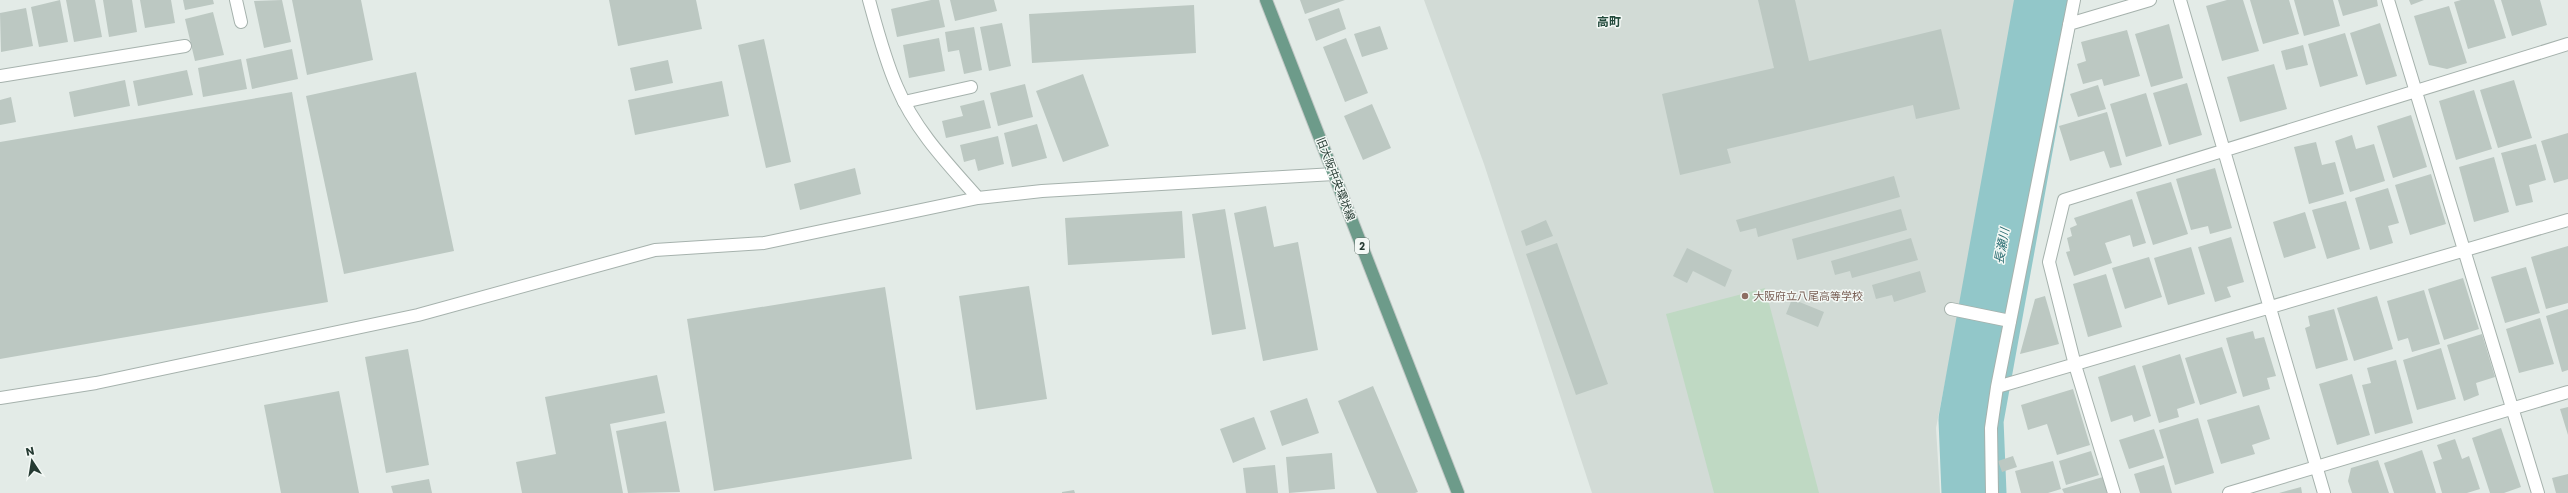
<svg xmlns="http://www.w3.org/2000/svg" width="2568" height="493" font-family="Poppins,'Noto Sans JP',sans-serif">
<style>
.built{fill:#d2dbd6}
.garden{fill:#bfd9c3}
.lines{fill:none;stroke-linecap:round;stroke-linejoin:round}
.river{stroke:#92c7c9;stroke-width:65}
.building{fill:#bcc8c2}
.service-casing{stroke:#a6b2ad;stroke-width:14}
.minor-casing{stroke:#a6b2ad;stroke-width:14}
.primary-casing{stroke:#c2c8c6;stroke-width:14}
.service{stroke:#fff;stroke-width:12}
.minor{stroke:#fff;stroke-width:12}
.primary{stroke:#6d9b8a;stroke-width:12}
.education-dot{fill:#8d6e63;stroke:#f3f8f5;stroke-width:1.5}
.labels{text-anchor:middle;stroke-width:3;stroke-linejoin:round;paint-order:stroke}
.shield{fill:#f3f8f5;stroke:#63736c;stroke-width:1}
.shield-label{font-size:10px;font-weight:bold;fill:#253a32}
.street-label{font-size:11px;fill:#253a32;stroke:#f3f8f5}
.education-label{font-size:11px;fill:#785e54;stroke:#f3f8f5;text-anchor:start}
.neighbourhood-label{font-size:12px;font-weight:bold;fill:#234a3c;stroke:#f3f8f5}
.water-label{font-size:12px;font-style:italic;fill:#266a6f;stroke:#f3f8f5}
</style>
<rect width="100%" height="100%" fill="#e3ebe7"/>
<!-- built -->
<path class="built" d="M 1424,0 L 2021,0 L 1936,428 L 1940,493 L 1592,493 L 1484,164 Z"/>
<!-- garden -->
<path class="garden" d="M 1765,288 L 1819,493 L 1714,493 L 1666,314 Z"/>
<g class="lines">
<!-- river -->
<path class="river" d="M 1974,493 L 1971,420 L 2047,0"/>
</g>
<!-- building -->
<path class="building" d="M 60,0 L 68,42 L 39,47 L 31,7 Z
M 66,0 L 95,0 L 102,37 L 74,42 Z
M 103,0 L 132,0 L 137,32 L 109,37 Z
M 140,0 L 171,0 L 175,23 L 145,28 Z
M 183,0 L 213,0 L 214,4 L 185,10 Z
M 282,0 L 291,42 L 264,48 L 254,1 Z
M 292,0 L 361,0 L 373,60 L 307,75 Z
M 609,0 L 696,0 L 702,29 L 618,46 Z
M 931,0 L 939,0 L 945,27 L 897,37 L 891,9 Z
M 950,0 L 994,0 L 997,11 L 955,21 Z
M 1300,0 L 1345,0 L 1305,14 Z
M 1758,0 L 1795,0 L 1809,61 L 1941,29 L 1960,109 L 1916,119 L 1913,105 L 1727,149 L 1731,163 L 1680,175 L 1662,94 L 1774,68 Z
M 2227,0 L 2243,0 L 2259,51 L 2222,61 L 2206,6 Z
M 2250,0 L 2289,0 L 2299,34 L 2263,44 Z
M 2294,0 L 2333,0 L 2340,26 L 2304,36 Z
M 2338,0 L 2377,0 L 2378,6 L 2343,16 Z
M 2409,0 L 2424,0 L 2411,5 Z
M 2461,0 L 2494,0 L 2506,38 L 2468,49 L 2454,2 Z
M 2501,0 L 2540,0 L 2547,25 L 2512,36 Z
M 1194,5 L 1196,53 L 1032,63 L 1029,14 Z
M 2449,6 L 2467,63 L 2447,69 L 2429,65 L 2414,16 Z
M 26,8 L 33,46 L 1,52 L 0,13 Z
M 1339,8 L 1346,29 L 1316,41 L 1308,19 Z
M 213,12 L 224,55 L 195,61 L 185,19 Z
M 1002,23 L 1011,66 L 989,71 L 980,27 Z
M 2380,23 L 2397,76 L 2366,85 L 2350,33 Z
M 2169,24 L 2183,78 L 2151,87 L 2135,34 Z
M 1380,26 L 1388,49 L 1362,57 L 1354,34 Z
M 974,27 L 982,70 L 964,74 L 959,50 L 948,52 L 945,32 Z
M 2127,30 L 2140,76 L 2104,86 L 2102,79 L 2083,84 L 2077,64 L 2086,61 L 2081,42 Z
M 2345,33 L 2358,76 L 2320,87 L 2308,44 Z
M 939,38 L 945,71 L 909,78 L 903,45 Z
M 1346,38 L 1368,93 L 1345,102 L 1323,47 Z
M 764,39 L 791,162 L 766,168 L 738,45 Z
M 2303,45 L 2308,65 L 2286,70 L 2281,51 Z
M 292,49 L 298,79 L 252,89 L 246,59 Z
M 241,59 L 247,89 L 203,97 L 198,68 Z
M 668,60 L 673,83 L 635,91 L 630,68 Z
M 2274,64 L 2287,109 L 2240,122 L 2227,77 Z
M 187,70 L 193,95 L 138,106 L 133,81 Z
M 416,72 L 454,251 L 344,274 L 306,96 Z
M 1083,74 L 1109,146 L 1063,162 L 1036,91 Z
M 125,80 L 130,106 L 74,117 L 69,92 Z
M 2514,80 L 2532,138 L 2498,148 L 2480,90 Z
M 722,81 L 729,116 L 635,135 L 628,100 Z
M 2187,83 L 2202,135 L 2169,145 L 2153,93 Z
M 1025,84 L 1033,117 L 998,126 L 990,93 Z
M 2098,85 L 2106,109 L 2078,117 L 2070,94 Z
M 2474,90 L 2492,149 L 2456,160 L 2439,101 Z
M 292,92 L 328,302 L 0,359 L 0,142 Z
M 2146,93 L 2162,146 L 2126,157 L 2110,104 Z
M 11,97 L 16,122 L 0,125 L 0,100 Z
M 984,100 L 991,128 L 946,138 L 942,121 L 963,116 L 960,106 Z
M 1372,104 L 1391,148 L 1363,160 L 1344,116 Z
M 2107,112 L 2122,165 L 2110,168 L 2104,151 L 2070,161 L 2059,126 Z
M 2411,115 L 2427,167 L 2393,178 L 2377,126 Z
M 1037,124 L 1047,158 L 1012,167 L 1004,133 Z
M 2568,133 L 2568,179 L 2554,183 L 2541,141 Z
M 2352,135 L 2356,149 L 2374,144 L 2385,181 L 2350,192 L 2335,141 Z
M 998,136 L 1004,164 L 978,171 L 975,159 L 964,162 L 960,145 Z
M 2316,142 L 2322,165 L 2335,162 L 2344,194 L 2309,204 L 2294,147 Z
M 2536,144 L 2546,180 L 2529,185 L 2533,202 L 2516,206 L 2501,153 Z
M 2494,157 L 2509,212 L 2474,222 L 2459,167 Z
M 855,168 L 861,194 L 800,210 L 794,184 Z
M 2215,168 L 2232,228 L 2210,234 L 2208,226 L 2191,230 L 2176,179 Z
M 2431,174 L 2446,224 L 2410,235 L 2395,185 Z
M 1894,176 L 1900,197 L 1758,237 L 1756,228 L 1740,232 L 1736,220 Z
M 2171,182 L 2188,234 L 2153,245 L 2136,192 Z
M 2388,188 L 2399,223 L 2388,226 L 2393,243 L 2370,250 L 2355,198 Z
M 2132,199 L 2146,243 L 2133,247 L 2130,235 L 2105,243 L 2112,263 L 2074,276 L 2066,252 L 2070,251 L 2067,238 L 2072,236 L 2070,228 L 2077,225 L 2074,218 Z
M 2346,201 L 2360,249 L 2327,259 L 2312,210 Z
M 1266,206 L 1274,247 L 1298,242 L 1318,350 L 1263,361 L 1234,213 Z
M 1225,209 L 1246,329 L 1212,335 L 1192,214 Z
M 1901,209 L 1907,230 L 1797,260 L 1792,239 Z
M 1182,211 L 1185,258 L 1068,265 L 1065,218 Z
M 2305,212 L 2316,248 L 2284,258 L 2273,222 Z
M 1546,220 L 1553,236 L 1526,246 L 1521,231 Z
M 2231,237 L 2244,282 L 2227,287 L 2231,297 L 2215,302 L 2198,247 Z
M 1911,238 L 1918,260 L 1852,278 L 1850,271 L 1835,275 L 1831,261 Z
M 1557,243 L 1608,384 L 1576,395 L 1526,254 Z
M 2568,246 L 2568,303 L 2546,309 L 2531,257 Z
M 2191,247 L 2205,294 L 2168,305 L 2154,258 Z
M 1687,248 L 1732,270 L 1725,287 L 1693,271 L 1687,283 L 1673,276 Z
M 2149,257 L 2162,297 L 2125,309 L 2112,268 Z
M 2526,267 L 2540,313 L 2505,323 L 2491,277 Z
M 1920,271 L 1926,292 L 1894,302 L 1892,295 L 1876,299 L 1872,285 Z
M 2106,274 L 2122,327 L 2088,337 L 2073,284 Z
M 2463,278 L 2479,329 L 2444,340 L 2428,289 Z
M 1029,286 L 1047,399 L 976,410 L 959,296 Z
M 885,287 L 912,459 L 714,491 L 687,319 Z
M 2424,290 L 2440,344 L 2412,352 L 2408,338 L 2398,341 L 2387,301 Z
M 2045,296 L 2059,344 L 2020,354 L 2035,299 Z
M 2377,296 L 2393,349 L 2354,361 L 2337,308 Z
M 1792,299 L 1824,312 L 1818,327 L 1786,314 Z
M 2334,309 L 2348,360 L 2316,369 L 2305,328 L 2310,326 L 2308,316 Z
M 2568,309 L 2568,370 L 2562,372 L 2546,316 Z
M 2540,318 L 2554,364 L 2519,373 L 2506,329 Z
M 2253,331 L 2255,339 L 2264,337 L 2276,376 L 2267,378 L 2270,389 L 2243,397 L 2226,338 Z
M 2482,334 L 2495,377 L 2476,383 L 2479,395 L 2464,401 L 2447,345 Z
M 2222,347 L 2237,393 L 2200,405 L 2185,358 Z
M 2441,348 L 2456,399 L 2417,410 L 2403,360 Z
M 408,349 L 429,465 L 386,473 L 365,357 Z
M 2180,354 L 2195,403 L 2177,409 L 2179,417 L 2159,423 L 2142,366 Z
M 2396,360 L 2413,423 L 2375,434 L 2362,385 L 2371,383 L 2367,368 Z
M 2135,365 L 2151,416 L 2134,422 L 2132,415 L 2111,422 L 2098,377 Z
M 2352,374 L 2370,435 L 2337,445 L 2319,384 Z
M 657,375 L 665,413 L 610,424 L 623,493 L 522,493 L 516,462 L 556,454 L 545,397 Z
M 1373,386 L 1418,492 L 1415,493 L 1377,493 L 1338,401 Z
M 2073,389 L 2090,445 L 2057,455 L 2047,424 L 2028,430 L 2021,405 Z
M 339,391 L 359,493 L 281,493 L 264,405 Z
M 1307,398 L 1319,433 L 1282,446 L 1270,411 Z
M 2259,405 L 2270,439 L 2252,445 L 2255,454 L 2221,464 L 2207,420 Z
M 2568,407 L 2568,435 L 2560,409 Z
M 1254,417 L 1266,449 L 1233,463 L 1220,429 Z
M 2198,418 L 2214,473 L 2175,485 L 2159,430 Z
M 666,421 L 680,492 L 628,493 L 616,431 Z
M 2501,428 L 2521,487 L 2504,493 L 2490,493 L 2472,438 Z
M 2154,429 L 2164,458 L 2129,469 L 2119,440 Z
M 2455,439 L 2462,459 L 2469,456 L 2480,489 L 2467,493 L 2442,493 L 2433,462 L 2442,459 L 2437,445 Z
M 2422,450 L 2436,493 L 2394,493 L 2384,463 Z
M 2091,451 L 2099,475 L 2066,485 L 2059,461 Z
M 1332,453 L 1335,489 L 1289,493 L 1286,457 Z
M 2013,456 L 2017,467 L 2002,472 L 1998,461 Z
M 2378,460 L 2389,493 L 2352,493 L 2348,481 L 2351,468 Z
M 2053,461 L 2061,489 L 2048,493 L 2021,493 L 2015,471 Z
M 1275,465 L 1278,493 L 1246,493 L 1243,468 Z
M 2164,465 L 2172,493 L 2140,493 L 2134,474 Z
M 2568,474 L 2568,493 L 2556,493 L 2552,478 Z
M 2103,477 L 2107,493 L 2064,493 L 2062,489 Z
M 429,479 L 432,493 L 393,493 L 391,486 Z
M 2301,487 L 2302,493 L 2279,493 Z
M 1074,490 L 1075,493 L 1062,493 L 1062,492 Z"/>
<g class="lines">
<!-- service casing -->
<g class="service-casing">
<path id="service" d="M 236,0 L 241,22
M 904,102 L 971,87
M 1951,309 L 2010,321"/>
</g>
<!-- minor casing -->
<g class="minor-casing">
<path id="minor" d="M 869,0 C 877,29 885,60 897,87 C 915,130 948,164 978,198
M 2180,0 L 2324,493
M 2388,0 L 2538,493
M 2069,24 L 2150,0
M 0,76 L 185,46
M 1997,387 L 2568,220
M 0,398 L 96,383 L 418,315 L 655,250 L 764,243 L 978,198 L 1042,191 L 1334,174
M 1992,493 L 1991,428 L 1997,387 L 2074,0
M 2114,493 L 2075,365 L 2049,262 L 2064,200 L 2568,44
M 2229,493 L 2568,392"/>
</g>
<!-- primary casing -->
<g class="primary-casing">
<path id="primary" d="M 1266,0 L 1458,493"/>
</g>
<!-- service -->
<use href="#service" class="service"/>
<!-- minor -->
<use href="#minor" class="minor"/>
<!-- primary -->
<use href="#primary" class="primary"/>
</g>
<!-- markers -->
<circle class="education-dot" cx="1745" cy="296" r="4"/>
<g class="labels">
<!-- shield labels -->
<rect class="shield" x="1355" y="238" width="14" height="16" rx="3"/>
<g class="shield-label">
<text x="1362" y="250">2</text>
</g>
<!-- street labels -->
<g class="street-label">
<text transform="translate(1336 179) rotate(69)" y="4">旧大阪中央環状線</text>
</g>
<!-- education labels -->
<g class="education-label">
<text x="1753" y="300">大阪府立八尾高等学校</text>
</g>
<!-- neighbourhood labels -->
<g class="neighbourhood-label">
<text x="1609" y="26">高町</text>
</g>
<!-- water labels -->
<g class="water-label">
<text transform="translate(2002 246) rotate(-80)" y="4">長瀬川</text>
</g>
</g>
<!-- north arrow -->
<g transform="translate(32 461) rotate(348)" stroke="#f3f8f5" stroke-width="3" paint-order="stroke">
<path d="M0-3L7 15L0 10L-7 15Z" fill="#253a32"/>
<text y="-6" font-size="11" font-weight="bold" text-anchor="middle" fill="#253a32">N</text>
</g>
</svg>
